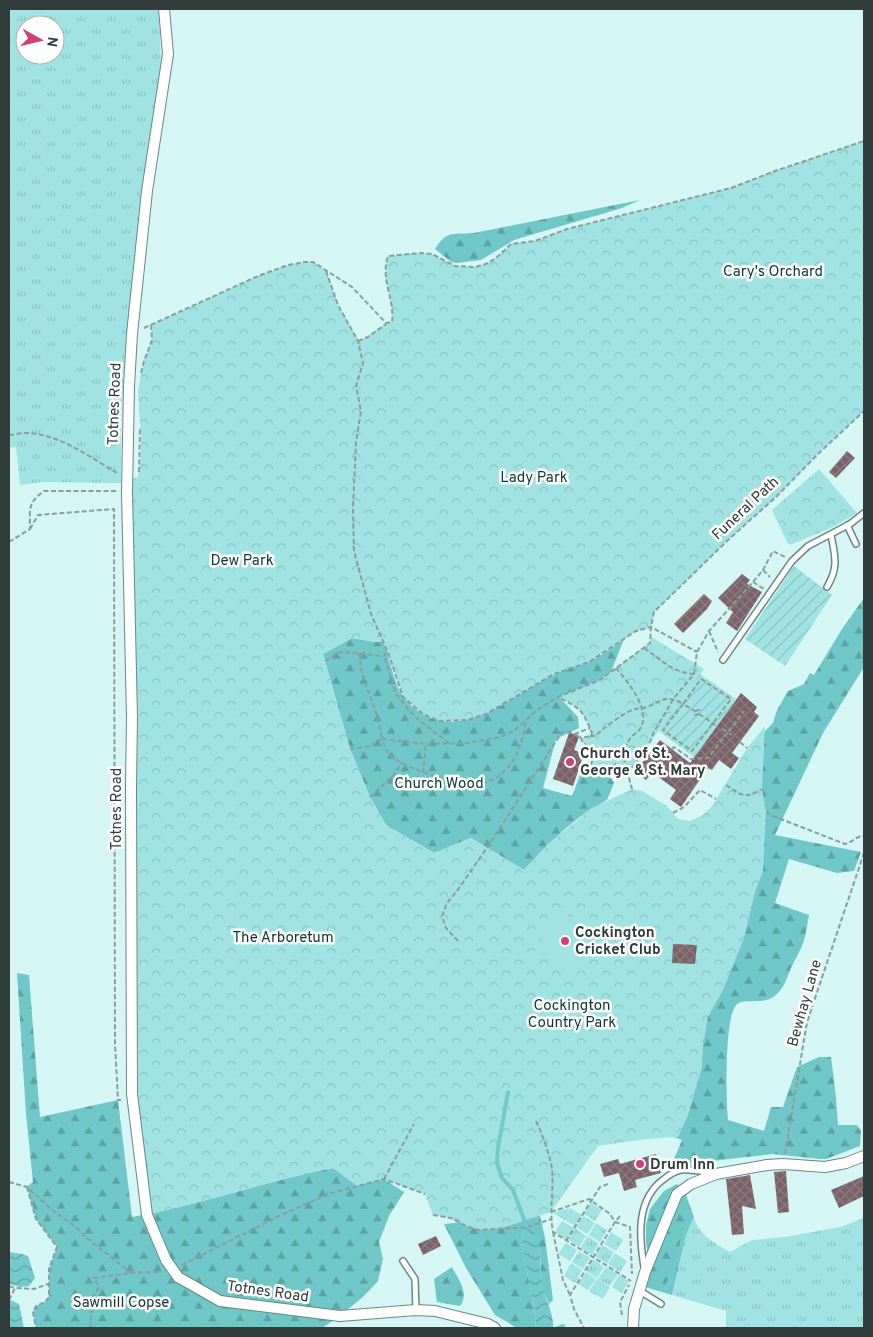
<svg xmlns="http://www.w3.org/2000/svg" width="873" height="1337" font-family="Overpass,sans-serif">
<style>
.grass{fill:url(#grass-tufts);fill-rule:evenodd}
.forest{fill:url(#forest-firs)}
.park{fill:url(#park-crowns)}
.garden{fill:url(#garden-furrows)}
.pitch{fill:#a1e3e3}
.water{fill:url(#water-waves)}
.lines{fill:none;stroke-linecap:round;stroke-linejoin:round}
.stream{stroke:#72caca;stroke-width:4}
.building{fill:url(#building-cross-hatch)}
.lane-casing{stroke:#698787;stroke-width:8}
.street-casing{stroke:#698787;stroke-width:12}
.path{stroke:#879f9e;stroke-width:2;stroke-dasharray:5 2.5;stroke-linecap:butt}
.lane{stroke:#fff;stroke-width:5}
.street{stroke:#fff;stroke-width:10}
.street-bridge-casing{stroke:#698787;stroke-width:12;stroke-linecap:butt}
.street-bridge{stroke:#fff;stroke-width:10}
.poi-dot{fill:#cd4276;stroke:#fff;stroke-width:2}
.labels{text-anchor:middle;stroke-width:5;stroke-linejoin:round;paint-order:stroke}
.park-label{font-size:15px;fill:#0c3738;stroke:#fff}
.street-label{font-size:15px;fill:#2f3c3b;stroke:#fff}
.poi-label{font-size:15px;font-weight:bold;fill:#2f3c3b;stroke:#fff;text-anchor:start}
</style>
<defs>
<pattern id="grass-tufts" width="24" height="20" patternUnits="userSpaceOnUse" patternTransform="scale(1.25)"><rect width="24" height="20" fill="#a1e3e3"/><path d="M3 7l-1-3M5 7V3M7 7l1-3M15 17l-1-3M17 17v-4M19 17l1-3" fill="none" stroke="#8bc4c4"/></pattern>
<pattern id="forest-firs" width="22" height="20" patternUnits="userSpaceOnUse" patternTransform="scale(1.25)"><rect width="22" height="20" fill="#6fc8c7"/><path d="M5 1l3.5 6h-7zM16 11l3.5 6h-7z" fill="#5ca4a3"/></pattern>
<pattern id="park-crowns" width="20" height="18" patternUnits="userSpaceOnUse" patternTransform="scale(1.25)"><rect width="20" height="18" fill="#a1e3e3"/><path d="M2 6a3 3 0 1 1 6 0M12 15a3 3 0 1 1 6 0" fill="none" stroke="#8bc4c4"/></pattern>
<pattern id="garden-furrows" width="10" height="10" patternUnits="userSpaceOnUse" patternTransform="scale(1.25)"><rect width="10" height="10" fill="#a1e3e3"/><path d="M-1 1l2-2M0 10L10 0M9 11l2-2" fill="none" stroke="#8bc4c4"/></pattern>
<pattern id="water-waves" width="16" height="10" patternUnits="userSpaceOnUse" patternTransform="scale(1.25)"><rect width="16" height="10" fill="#72caca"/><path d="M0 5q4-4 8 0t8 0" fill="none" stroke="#5ea5a5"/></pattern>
<pattern id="building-cross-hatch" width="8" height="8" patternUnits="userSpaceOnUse" patternTransform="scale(1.25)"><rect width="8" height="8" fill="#7b6268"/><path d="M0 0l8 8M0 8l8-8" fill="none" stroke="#8c7a7f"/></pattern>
</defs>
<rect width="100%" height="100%" fill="#d5f6f5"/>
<!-- grass -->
<path class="grass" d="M 9,9 L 159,9 L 161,67 L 140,218 L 124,368 L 121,418 L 121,483 L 42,482 L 20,485 L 16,447 L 9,448 ZM 25,25 L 55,25 L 55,55 L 25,55 Z
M 591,1203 L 602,1210 L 595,1221 L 584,1214 Z
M 569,1208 L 566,1214 L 570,1208 L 582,1215 L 575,1226 L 553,1213 Z
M 583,1216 L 595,1223 L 587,1234 L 576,1227 Z
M 694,1217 C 699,1236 714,1242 730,1252 L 752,1240 L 785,1237 L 840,1227 L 864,1218 L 864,1328 L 724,1328 L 726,1326 L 726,1311 L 672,1295 L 686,1234 Z
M 562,1221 L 574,1228 L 566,1239 L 555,1232 Z
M 596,1223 L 607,1230 L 600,1242 L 589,1235 Z
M 575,1228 L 586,1236 L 579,1247 L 568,1239 Z
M 611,1232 L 623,1240 L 616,1251 L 604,1244 Z
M 588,1236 L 599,1244 L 592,1255 L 580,1248 Z
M 566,1243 L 577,1250 L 570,1261 L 558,1254 Z
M 602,1245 L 614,1252 L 607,1264 L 595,1256 Z
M 579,1251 L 590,1258 L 583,1269 L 572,1262 Z
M 615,1253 L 627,1261 L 620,1272 L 608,1264 Z
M 593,1259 L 604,1267 L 597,1278 L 586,1271 Z
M 571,1263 L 582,1270 L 575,1283 L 564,1276 Z
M 606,1267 L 618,1274 L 610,1286 L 598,1279 Z
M 586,1272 L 596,1279 L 588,1290 L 578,1284 Z
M 619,1275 L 629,1281 L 622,1293 L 612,1287 Z
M 597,1279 L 610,1287 L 603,1299 L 589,1291 Z"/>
<!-- forest -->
<path class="forest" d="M 640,200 L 622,208 L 514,240 L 481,260 L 457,263 L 451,262 L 435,249 C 447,229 455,235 474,233 Z
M 864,598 L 864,667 L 823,733 L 775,835 L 861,852 L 854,871 L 837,873 L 789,859 L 775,903 L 809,915 C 807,925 806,938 801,948 C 798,955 794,961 791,968 C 786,980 783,992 770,999 C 760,1003 742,999 737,1004 C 724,1015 726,1101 728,1120 L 764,1131 L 771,1107 L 783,1107 L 797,1067 L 819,1057 L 831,1057 L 836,1097 L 838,1125 L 857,1125 L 861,1131 L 860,1146 L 826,1159 L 820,1159 L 772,1154 L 712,1161 L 699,1165 L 683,1167 L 676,1163 L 674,1159 L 682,1140 L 644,1126 L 614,1130 L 537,1202 L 545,1238 L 553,1300 L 549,1304 C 547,1299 545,1294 543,1289 C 538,1269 546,1242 528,1227 L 524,1230 L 521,1243 L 534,1306 L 536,1328 L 517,1328 L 495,1315 L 466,1268 L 444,1224 L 484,1220 L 707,822 L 764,732 L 773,723 L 777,710 L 788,691 L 804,684 L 810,673 L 814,675 L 842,629 Z
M 352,638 L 376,642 L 383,641 C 389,656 395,687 404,698 C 451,753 507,698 553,675 C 564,669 577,667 589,662 C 601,656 613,647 624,639 L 611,672 L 600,680 L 559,697 L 578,717 L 579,728 L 556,739 L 543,788 L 572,796 L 582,770 L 609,775 L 614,783 L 607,800 C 575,816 549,843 524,870 L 471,838 L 434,853 L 386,825 L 370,797 L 350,749 L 323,654 Z
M 17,973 L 29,975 L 40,1117 L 118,1100 L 132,1217 C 200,1205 265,1181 333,1168 L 357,1185 L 384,1179 L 404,1192 L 389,1216 L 379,1242 L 383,1259 L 378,1281 L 364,1296 L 340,1316 L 322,1328 L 36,1328 L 33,1312 L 36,1306 L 45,1302 L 49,1297 L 49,1269 L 57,1247 L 36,1219 L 27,1187 L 33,1182 L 26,1114 Z
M 677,1184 L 686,1195 L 694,1217 L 686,1234 L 672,1295 L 645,1287 L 650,1272 L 646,1242 L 646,1225 L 650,1209 L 664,1191 Z
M 452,1267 C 458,1279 470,1293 460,1306 L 437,1302 L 434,1279 Z"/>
<!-- park -->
<path class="park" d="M 864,141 L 864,411 L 818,454 L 777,496 L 728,540 L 654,612 L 651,627 L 636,631 L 589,662 L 554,674 L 486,714 L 467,720 L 439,721 L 423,714 L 403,697 L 383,641 L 376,642 L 352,638 L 323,654 L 350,749 L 370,797 L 386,825 L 434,853 L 471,838 L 524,870 L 549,843 L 592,808 L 632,789 L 642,791 L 667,806 L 678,819 L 690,821 L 703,815 L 712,806 L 747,748 L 765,726 L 762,789 L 766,812 L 763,871 L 755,892 L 744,938 L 723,990 L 708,1017 L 703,1046 L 702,1067 L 688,1115 L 678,1137 L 646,1139 L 598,1146 L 551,1212 L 499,1229 L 479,1230 L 466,1226 L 451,1218 L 433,1215 L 425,1194 L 384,1179 L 357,1186 L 333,1168 C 270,1180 210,1201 147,1215 L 132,1094 L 127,477 L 137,478 L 139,472 L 141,442 L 138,390 L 144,361 L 152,340 L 151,325 L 258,276 L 289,265 L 305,262 L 313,262 L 326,271 L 338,305 L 359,341 C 371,336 379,325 392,322 C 395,299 380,279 388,256 L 421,253 L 432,254 L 455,266 L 475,267 L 486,264 L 496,258 L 511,244 L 535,241 L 567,229 L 731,188 L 775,171 Z
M 819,469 L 857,513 L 833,527 L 790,545 L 787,542 L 772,510 Z
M 651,637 L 704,669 L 631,769 L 616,764 L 608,768 L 590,768 L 593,758 L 594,750 L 583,743 L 581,738 L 590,736 L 592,733 C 583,709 580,708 558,697 L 600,680 L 650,643 Z"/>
<!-- garden -->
<path class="garden" d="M 794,566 L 832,595 L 785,666 L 745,639 Z
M 700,674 L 736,699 L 694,757 L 659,731 Z"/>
<!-- pitch -->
<path class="pitch" d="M 558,910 L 595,930 L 573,972 L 534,952 Z"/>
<!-- water -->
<path class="water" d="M 527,1221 C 528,1229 534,1230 537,1237 C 542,1253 539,1271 543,1287 C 546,1302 554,1313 553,1328 L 536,1328 L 534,1306 L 521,1243 L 524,1230 L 523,1222 Z
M 9,1252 L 22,1254 L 28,1256 L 35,1278 L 29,1286 L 20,1287 L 9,1284 Z
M 10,1300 L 19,1304 L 24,1328 L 9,1328 L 9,1302 Z"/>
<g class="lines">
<!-- stream -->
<path class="stream" d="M 508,1092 L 498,1148 L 497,1163 L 502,1178 L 513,1190 L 525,1222
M 667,1287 L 678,1258 L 687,1223
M 558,1328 L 563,1326"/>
</g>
<!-- building -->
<path class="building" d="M 847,451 L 855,458 L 836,478 L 829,472 Z
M 742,574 L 750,580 L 747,584 L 762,592 L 737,631 L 726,623 L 733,612 L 718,598 Z
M 704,594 L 712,601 L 707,609 L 683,633 L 674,624 Z
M 741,693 L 757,707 L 754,712 L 759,716 L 732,753 L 739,758 L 731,769 L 719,760 L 712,770 L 708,768 L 681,807 L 670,799 L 676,790 L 652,772 L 646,780 L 635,772 L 660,740 L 690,763 Z
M 569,733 L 575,734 L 579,737 L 574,750 L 584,754 L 573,786 L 553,779 Z
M 673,944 L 697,945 L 695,964 L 672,963 Z
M 656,1154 L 661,1173 L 635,1180 L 637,1187 L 624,1191 L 619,1173 L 604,1177 L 600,1164 L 618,1159 L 620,1164 Z
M 786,1171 L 789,1212 L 778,1213 L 774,1172 Z
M 750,1175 L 756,1209 L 742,1206 L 744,1234 L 732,1235 L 726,1179 Z
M 864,1176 L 864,1196 L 839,1208 L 831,1190 Z
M 436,1236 L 441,1246 L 423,1255 L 418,1244 Z"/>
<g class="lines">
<!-- lane casing -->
<g class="lane-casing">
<path id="lane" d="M 847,525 L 856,544
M 827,587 C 839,567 835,556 831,535
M 723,660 L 792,561 L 808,546 L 850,524 L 864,513
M 403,1261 L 415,1279 L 416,1310
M 644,1267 C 639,1236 636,1199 664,1179 C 669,1175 675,1171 681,1170 C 691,1169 703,1172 712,1173
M 640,1291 L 661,1304"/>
</g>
<!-- street casing -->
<g class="street-casing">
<path id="street" d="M 164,9 L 168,54 L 147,191 L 132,334 L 129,386 L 127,492 L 132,718 L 131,786 L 132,1094 L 147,1215 L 166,1260
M 178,1277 L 220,1301 L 340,1316 L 416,1310 L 435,1311 L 488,1324 L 495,1328
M 633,1328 L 634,1309 L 645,1272 L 677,1194 L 691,1184 L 716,1174 L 767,1165 L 783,1164 L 825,1167 L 846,1163 L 864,1156"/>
</g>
<!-- path -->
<path class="path" d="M 326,271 L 338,305 L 358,341 L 363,363 L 356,386 L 361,411 L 356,442 L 353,508 L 354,551 L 371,614 L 389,655 L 403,697 L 423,714 L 439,721 L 467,720 L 486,714 L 554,674 L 589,662 L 636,631 L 651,627 L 697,652
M 144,328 L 258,276 L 288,265 L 305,262 L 313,262 L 352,287 L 386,323 L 392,322 C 395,299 380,279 388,256 L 421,253 L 432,254 L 455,266 L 475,267 L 486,264 L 496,258 L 511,244 L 535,241 L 567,229 L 731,188 L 775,171 L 864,141
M 358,341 L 368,337 L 386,324
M 141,373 L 144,361 L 152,340 L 151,325
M 9,435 C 14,435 19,433 24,433 C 56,432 90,457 117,473
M 139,472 L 140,427
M 30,529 L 38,515 L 114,509 L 115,1044 L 118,1100 L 121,1100
M 9,542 L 30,529 C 30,510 27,503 44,491 L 116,491
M 763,570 L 770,577
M 753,582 L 764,589
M 709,631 L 718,652
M 644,648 C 662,660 671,672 694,674 L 674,698 L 654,732 L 648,747 L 631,769 L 616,764 L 608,768 L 590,768 L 593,758 L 594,750 L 583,743 L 581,738 L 590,736 L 592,733 C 582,709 581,709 558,697 L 600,680 L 650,643 L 651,627 L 654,612 L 728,540 L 777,496 L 818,454 L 864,411
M 387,652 L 384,656 L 396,694 L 415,717 L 450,744
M 359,653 L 362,674 L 378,718 L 382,739 L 426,744 L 467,743 L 501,737 L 515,730 L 537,710 L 558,697
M 325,661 L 341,652 L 383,656
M 616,668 C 628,682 652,711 640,729 C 637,733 632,735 629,740 C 626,745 624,752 622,758 L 631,769 L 629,778 L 632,789
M 694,674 L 697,652 L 709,631 L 753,582 L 763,570 L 773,551 L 785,557
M 699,714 L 717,726
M 722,729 L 728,732 L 744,711
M 590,736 L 595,736 C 604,728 624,712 635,709 C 639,708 642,709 647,707 C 661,701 667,694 683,704 L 701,679 L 731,699 L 692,751 L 663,730 L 683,704 L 695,711 L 695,715 L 699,714 L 699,710 L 695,711
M 740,742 L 747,748
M 350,749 L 370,746 L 382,739 C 384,743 385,750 388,753 C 401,768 451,782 471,784 C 480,784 490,782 497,777 C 516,765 523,741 526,720
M 672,749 L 674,747 L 691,759 L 708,758 L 728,732 L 731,735
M 423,773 L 426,744
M 726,785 C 742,795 744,800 762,789
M 370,797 L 393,776 L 402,762
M 766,812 L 773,816 L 845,844 C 853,842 856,836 864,836
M 673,813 L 684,807 L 700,790 L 716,799
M 458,941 L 446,928 L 442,916 L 447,903 L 457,891 L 491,842 L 562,732 L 571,732 L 581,738 L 575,734 L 590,728
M 536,1121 C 541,1130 551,1159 552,1169 C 554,1191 549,1211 553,1232 L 631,1281
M 785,1154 L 807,1022 L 864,853
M 384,1179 L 414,1124
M 9,1182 L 27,1187 L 50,1208 L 77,1228 L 87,1238 L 131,1273
M 27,1187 L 36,1219 L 57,1247 L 49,1269 L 49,1297 L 45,1302 L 36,1306 L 33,1312 L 36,1328
M 551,1212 L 589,1199 L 610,1214 L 615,1222 L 570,1295 L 574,1309 L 584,1328
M 433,1215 L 451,1218 L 466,1226 L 479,1230 L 528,1227 L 551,1219
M 620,1216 L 615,1222 L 630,1227 L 632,1274
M 553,1232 L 563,1280 L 570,1295
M 566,1241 L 600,1187 L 608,1184
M 182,1265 L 277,1217 L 331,1193 L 384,1179 L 425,1194
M 9,1286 L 15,1288
M 9,1300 L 15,1288 L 34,1289 L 48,1284
M 622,1315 L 620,1302 L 629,1285
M 90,1328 L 93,1297 L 99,1287 L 94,1278 L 131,1273 L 161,1272"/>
<!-- lane -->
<use href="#lane" class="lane"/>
<!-- street -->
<use href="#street" class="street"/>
<!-- street-bridge casing -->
<g class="street-bridge-casing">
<path id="street-bridge" d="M 166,1260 L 178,1277"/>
</g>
<!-- street-bridge -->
<use href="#street-bridge" class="street-bridge"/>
</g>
<!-- markers -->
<g class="poi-dot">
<circle cx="570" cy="762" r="5"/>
<circle cx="565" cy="941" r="5"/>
<circle cx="640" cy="1164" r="5"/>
</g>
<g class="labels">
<!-- park labels -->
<g class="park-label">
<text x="773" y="276">Cary's Orchard</text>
<text x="534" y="482">Lady Park</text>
<text x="242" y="565">Dew Park</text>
<text x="439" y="788">Church Wood</text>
<text x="283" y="942">The Arboretum</text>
<text x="572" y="1010">Cockington<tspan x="572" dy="17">Country Park</tspan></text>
<text x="121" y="1307">Sawmill Copse</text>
</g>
<!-- street labels -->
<g class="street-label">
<text transform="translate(114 404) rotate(-88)" y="5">Totnes Road</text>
<text transform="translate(745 508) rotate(-43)" y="5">Funeral Path</text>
<text transform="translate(116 809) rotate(-90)" y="5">Totnes Road</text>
<text transform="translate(804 1003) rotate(-74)" y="5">Bewhay Lane</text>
<text transform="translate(268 1291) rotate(8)" y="5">Totnes Road</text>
</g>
<!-- poi labels -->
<g class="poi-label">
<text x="580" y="758">Church of St.<tspan x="580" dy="17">George &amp; St. Mary</tspan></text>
<text x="575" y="937">Cockington<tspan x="575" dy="17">Cricket Club</tspan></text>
<text x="650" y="1169">Drum Inn</text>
</g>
</g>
<!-- border -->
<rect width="873" height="1337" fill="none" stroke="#2f3c3b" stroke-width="20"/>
<!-- north arrow -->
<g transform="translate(40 40) rotate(98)"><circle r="24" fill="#ffffff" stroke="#acb1b1"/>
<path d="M0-4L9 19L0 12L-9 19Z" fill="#cd4276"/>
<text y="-8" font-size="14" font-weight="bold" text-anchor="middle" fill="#2f3c3b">N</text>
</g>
</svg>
